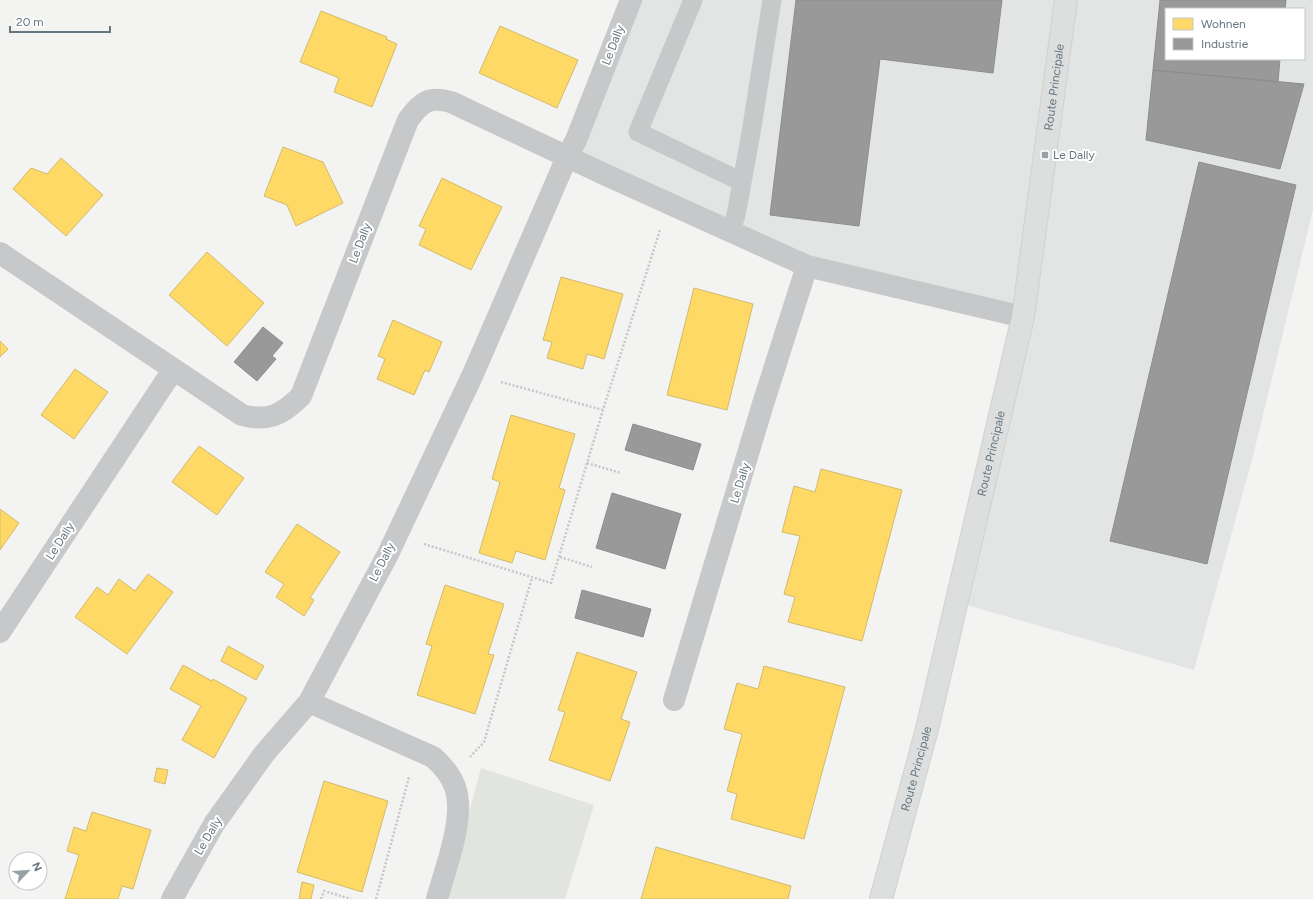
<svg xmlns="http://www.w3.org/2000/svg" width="1313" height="899" font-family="Figtree,sans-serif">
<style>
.built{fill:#e3e4e4;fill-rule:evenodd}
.green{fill:#e2e5df}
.homes{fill:#ffd966;stroke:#d1bb6e}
.industry{fill:#999;stroke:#8a8e91}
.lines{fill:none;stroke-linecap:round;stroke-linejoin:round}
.primary-casing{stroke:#d0d1d1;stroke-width:24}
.path{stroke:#c5c6c7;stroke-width:2.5;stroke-dasharray:2 2;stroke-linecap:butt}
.lane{stroke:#c7c8c9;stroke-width:19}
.street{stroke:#c7c8c9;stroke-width:22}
.primary{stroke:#dddede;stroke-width:22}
.poi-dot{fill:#97a2a7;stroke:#fff;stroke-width:1.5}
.labels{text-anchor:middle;stroke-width:4;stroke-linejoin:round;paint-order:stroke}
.street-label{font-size:12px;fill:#66767f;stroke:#fff}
.poi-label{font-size:12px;fill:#66767f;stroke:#fff;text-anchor:start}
</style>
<rect width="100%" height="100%" fill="#f3f3f2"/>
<!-- built -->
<path class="built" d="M 631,0 L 1313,0 L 1313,210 L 1253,456 L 1194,670 L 956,602 L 1023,317 L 807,266 L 567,157 ZM 1166,9 L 1304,9 L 1304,59 L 1166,59 Z"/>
<!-- green -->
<path class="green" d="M 481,768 L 594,805 L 565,899 L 446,899 Z"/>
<!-- homes -->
<path class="homes" d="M 321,11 L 387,37 L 386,39 L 397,44 L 372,107 L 334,92 L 339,78 L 300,62 Z
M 500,26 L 578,60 L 557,108 L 479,73 Z
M 283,147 L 323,162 L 343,203 L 296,226 L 287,205 L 264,196 Z
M 61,158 L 103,195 L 66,236 L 13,189 L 31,168 L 47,174 Z
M 442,178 L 502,207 L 471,270 L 419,245 L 426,229 L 419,226 Z
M 207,252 L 264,303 L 227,346 L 169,295 Z
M 561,277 L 623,294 L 604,359 L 587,354 L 583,369 L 547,358 L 552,342 L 543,340 Z
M 694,288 L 753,304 L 727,410 L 667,395 Z
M 393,320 L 442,342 L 429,372 L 425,370 L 414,395 L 377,379 L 385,359 L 378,356 Z
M 0,341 L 8,349 L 0,357 Z
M 75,369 L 108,392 L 74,439 L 41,415 Z
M 511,415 L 575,434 L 559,488 L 565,490 L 545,560 L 516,551 L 512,563 L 479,553 L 500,482 L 492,479 Z
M 199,446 L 244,478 L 217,515 L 172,482 Z
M 821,469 L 902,490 L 862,641 L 788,622 L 795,597 L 784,594 L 800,536 L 782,532 L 794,486 L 815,492 Z
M 0,509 L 19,523 L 0,550 Z
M 297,524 L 340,552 L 310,598 L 314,600 L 304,616 L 276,597 L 284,584 L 265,572 Z
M 148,574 L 173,592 L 127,654 L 75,617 L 97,587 L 108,595 L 119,579 L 135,591 Z
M 445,585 L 504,604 L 488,654 L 494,655 L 475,714 L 417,695 L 432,646 L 426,644 Z
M 228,646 L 264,666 L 256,680 L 221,661 Z
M 577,652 L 637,672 L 621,719 L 630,722 L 610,781 L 549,760 L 565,712 L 558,710 Z
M 183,665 L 212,681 L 213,679 L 247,698 L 214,758 L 182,740 L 201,706 L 170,689 Z
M 764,666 L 845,687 L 804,839 L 731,819 L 737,794 L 727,791 L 742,734 L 724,729 L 737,683 L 758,689 Z
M 157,768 L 168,770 L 165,784 L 154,781 Z
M 324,781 L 388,801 L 362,892 L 297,872 Z
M 92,812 L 151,830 L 133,889 L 122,886 L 118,899 L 65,899 L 79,855 L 67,851 L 74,827 L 86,831 Z
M 656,847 L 791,886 L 788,899 L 641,899 Z
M 302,882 L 314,885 L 311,899 L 299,899 Z"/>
<!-- industry -->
<path class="industry" d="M 796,0 L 1002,0 L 993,73 L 880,59 L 859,226 L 770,215 Z
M 1160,0 L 1286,0 L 1285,9 L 1166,9 L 1166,59 L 1280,59 L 1278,82 L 1153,70 Z
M 1153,70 L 1304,84 L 1280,169 L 1146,140 Z
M 1199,162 L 1296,185 L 1207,564 L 1110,541 Z
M 263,327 L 283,343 L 272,356 L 276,359 L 257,381 L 234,362 Z
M 633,424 L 701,444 L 693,470 L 625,450 Z
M 612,493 L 681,514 L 665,569 L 596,548 Z
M 582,590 L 651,609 L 643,637 L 575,618 Z"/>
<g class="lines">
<!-- primary casing -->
<g class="primary-casing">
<g id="primary">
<path id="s1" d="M 881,899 L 927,729 L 1023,317 L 1066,0"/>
</g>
</g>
<!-- path -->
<path class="path" d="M 501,382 L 603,410
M 587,463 L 621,473
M 424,544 L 551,583 L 603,410 L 660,230
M 560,557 L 592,567
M 470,757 L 484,742 L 532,578
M 321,899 L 324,891 L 351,899
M 376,899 L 409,777"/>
<!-- lane -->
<path class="lane" d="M 693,0 L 638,132 L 742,182
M 731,231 L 736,215 L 751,133 L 772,0"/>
<!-- street -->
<path class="street" d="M 0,253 L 242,415 C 268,422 282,415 301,396 L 408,120 C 421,102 429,96 451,102 L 606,175 L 807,266 L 1023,317
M 0,632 L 173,370
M 674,700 L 762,407 L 807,266
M 309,702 L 433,757 C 442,765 451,775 455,787 C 466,817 445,869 437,899
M 172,899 L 214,824 L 264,754 L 309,702 L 388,554 L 473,374 L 567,157 L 576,140 L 631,0"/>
<!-- primary -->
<use href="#primary" class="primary"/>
</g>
<!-- markers -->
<rect class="poi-dot" x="1041" y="151" width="8" height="8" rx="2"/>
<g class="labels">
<!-- street labels -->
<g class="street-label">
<text transform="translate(613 45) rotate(-69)" y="4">Le Dally</text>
<text dy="4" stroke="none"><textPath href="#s1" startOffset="831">Route Principale</textPath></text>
<text transform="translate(360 243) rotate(-69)" y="4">Le Dally</text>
<text dy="4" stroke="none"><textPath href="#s1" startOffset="459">Route Principale</textPath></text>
<text transform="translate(740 483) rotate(-73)" y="4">Le Dally</text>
<text transform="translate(60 541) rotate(-57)" y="4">Le Dally</text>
<text transform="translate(382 562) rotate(-63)" y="4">Le Dally</text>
<text dy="4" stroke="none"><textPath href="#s1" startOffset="135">Route Principale</textPath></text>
<text transform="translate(208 836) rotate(-59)" y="4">Le Dally</text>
</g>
<!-- poi labels -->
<g class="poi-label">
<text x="1053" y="159">Le Dally</text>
</g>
</g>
<!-- legend -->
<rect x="1165" y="8" width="140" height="52" fill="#ffffff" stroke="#c2c8cc"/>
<rect x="1173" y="18" width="20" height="12" fill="#ffd966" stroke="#c2c8cc"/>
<text x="1201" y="28" font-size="12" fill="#66767f">Wohnen</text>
<rect x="1173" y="38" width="20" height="12" fill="#999999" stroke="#c2c8cc"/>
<text x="1201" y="48" font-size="12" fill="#66767f">Industrie</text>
<!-- north arrow -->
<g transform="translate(28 871) rotate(65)"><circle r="19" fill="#ffffff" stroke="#c2c8cc"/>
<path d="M0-3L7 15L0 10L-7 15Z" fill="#97a2a7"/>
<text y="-6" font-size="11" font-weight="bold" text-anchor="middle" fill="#66767f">N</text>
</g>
<!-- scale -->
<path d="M10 26v6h100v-6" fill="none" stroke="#66767f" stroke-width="2"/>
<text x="16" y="26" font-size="12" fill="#66767f" stroke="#ffffff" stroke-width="3" paint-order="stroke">20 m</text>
</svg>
